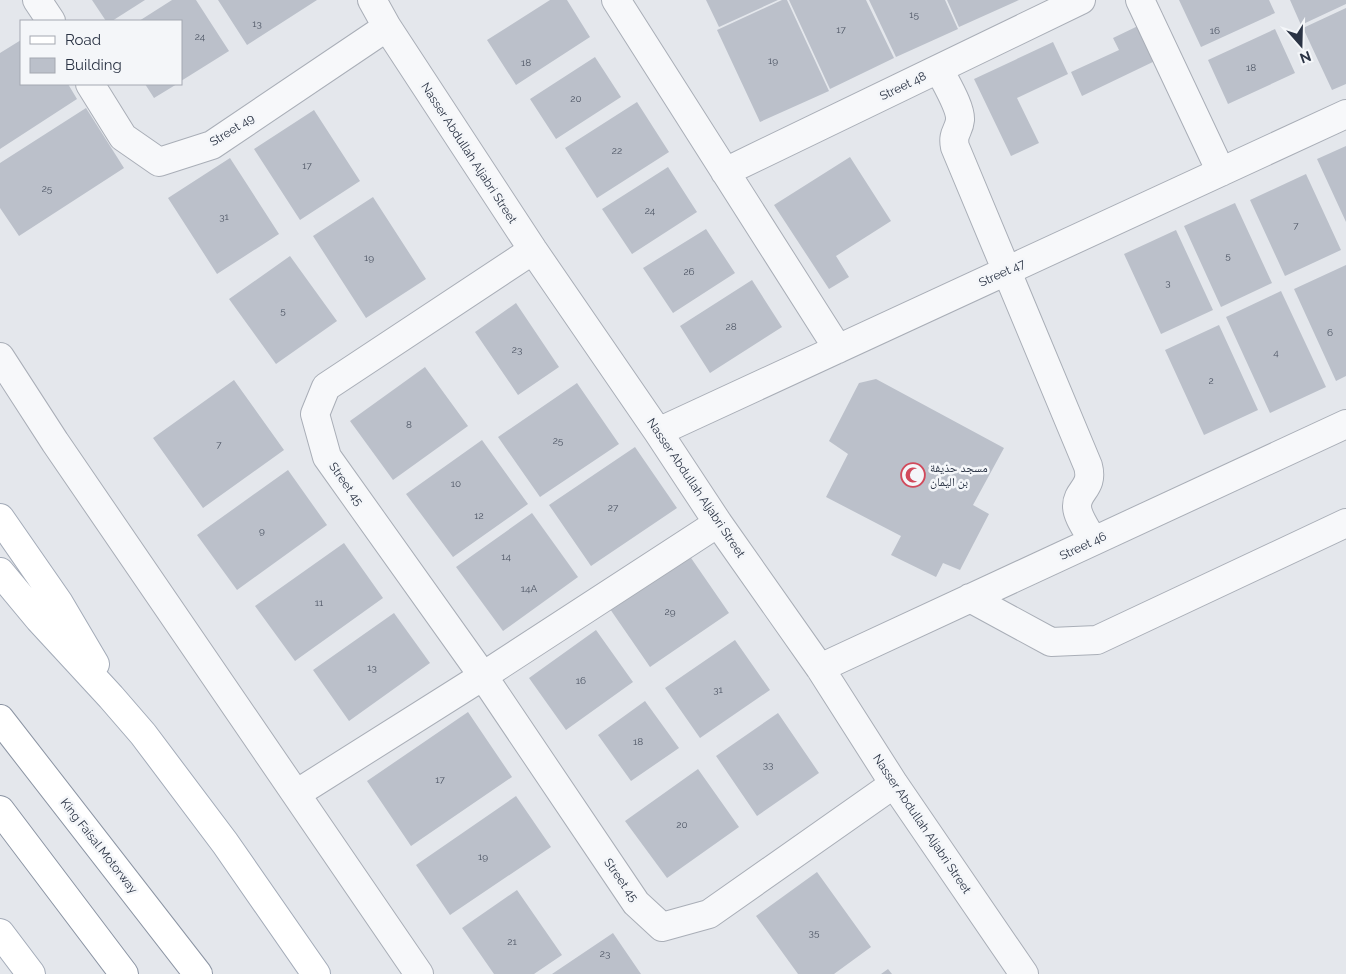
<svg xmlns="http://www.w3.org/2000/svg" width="1346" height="974" font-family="Raleway,'Noto Naskh Arabic',sans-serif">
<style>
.building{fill:#bbc0ca}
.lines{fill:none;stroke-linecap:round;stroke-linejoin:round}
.minor-casing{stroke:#a9aeb7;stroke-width:30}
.major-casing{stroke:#a3abb8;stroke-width:30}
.highway-casing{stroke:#8b94a3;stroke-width:30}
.minor{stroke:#f7f8fa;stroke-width:28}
.major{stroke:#fff;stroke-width:28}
.highway{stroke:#fff;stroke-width:28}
.labels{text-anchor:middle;stroke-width:5;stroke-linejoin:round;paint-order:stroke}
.number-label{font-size:10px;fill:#4f5766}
.street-label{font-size:12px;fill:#2b3445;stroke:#f4f6f9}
.poi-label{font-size:12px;fill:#2b3445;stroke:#f4f6f9;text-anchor:start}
</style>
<rect width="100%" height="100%" fill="#e4e7ec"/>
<!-- building -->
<path class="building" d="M 92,0 L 145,0 L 112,21 L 106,21 Z
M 172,0 L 196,0 L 229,51 L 181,81 L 181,21 L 139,21 Z
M 218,0 L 317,0 L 247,45 Z
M 550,0 L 567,0 L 590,37 L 516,85 L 487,40 Z
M 706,0 L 778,0 L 719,27 Z
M 782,0 L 787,0 L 829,91 L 760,122 L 717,30 Z
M 789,0 L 866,0 L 894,58 L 830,89 Z
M 869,0 L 945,0 L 958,29 L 896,57 Z
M 947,0 L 1019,0 L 959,27 Z
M 1179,0 L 1269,0 L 1275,13 L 1201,47 Z
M 1290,0 L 1346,0 L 1346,4 L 1301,25 Z
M 1346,8 L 1346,84 L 1332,90 L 1303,28 Z
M 1140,25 L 1157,60 L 1082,96 L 1071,72 L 1119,50 L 1113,38 Z
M 1275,29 L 1295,73 L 1228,104 L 1208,60 Z
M 21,40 L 21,84 L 68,84 L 77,99 L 0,149 L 0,53 Z
M 1053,42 L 1068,74 L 1017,98 L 1039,143 L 1011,156 L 974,79 Z
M 595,57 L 621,97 L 556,139 L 530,99 Z
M 145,84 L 177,84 L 154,98 Z
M 637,102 L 669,152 L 597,198 L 565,148 Z
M 86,108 L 124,168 L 19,236 L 0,208 L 0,163 Z
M 314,110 L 360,181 L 300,220 L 254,149 Z
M 1346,146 L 1346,222 L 1317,159 Z
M 850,157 L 891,221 L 836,256 L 849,277 L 829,289 L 774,205 Z
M 230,158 L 279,234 L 217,274 L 168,198 Z
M 668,167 L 697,212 L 632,254 L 602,209 Z
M 1306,174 L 1341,250 L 1285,276 L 1250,200 Z
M 373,197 L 426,279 L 366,318 L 313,236 Z
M 1235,203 L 1272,283 L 1221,307 L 1184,226 Z
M 706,229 L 735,273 L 673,313 L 643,268 Z
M 1176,230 L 1213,310 L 1161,334 L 1124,254 Z
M 290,256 L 337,321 L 276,364 L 229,299 Z
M 1346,265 L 1346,376 L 1336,381 L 1294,289 Z
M 752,280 L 782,327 L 710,373 L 680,326 Z
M 1281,291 L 1326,387 L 1270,413 L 1226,317 Z
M 516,303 L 559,367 L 518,395 L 475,332 Z
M 1219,325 L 1258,410 L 1204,435 L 1165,350 Z
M 425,367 L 468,426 L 393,480 L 350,421 Z
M 876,379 L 1004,448 L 973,505 L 989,514 L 960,570 L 943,563 L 936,577 L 891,555 L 901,536 L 826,497 L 848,454 L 829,441 L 859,383 Z
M 234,380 L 284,450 L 203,508 L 153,438 Z
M 577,383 L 619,444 L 540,497 L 498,437 Z
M 482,440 L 528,504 L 453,557 L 406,494 Z
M 635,447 L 677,508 L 591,566 L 549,505 Z
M 288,470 L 327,525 L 237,590 L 197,535 Z
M 532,513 L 578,577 L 503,631 L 456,567 Z
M 344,543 L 383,598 L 295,661 L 255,606 Z
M 689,555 L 729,613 L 650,667 L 610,609 Z
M 394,613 L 430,663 L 349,721 L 313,670 Z
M 596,630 L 633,682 L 566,730 L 529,678 Z
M 735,640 L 770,690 L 700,738 L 665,688 Z
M 645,701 L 679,748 L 631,781 L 598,735 Z
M 468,712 L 512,777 L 411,846 L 367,781 Z
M 778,713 L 819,773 L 757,816 L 716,756 Z
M 698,769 L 739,827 L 667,878 L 625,821 Z
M 516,796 L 551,847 L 450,915 L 416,865 Z
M 817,872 L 871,947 L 834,974 L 798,974 L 756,916 Z
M 517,890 L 562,955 L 534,974 L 494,974 L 462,928 Z
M 613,933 L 641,974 L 552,974 Z
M 888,969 L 892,974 L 881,974 Z"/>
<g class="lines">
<!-- minor casing -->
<g class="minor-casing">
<path id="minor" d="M 37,0 L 51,21
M 372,0 L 387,27 L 533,250 L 658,432 L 718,523 L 820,668 L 894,784 L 1024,974
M 616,0 L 838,349
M 1140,0 L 1221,172
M 939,69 C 945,82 961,107 960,120 C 959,131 952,133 955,147 L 1088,466 C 1094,488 1077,490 1077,506 C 1077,517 1088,531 1093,541
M 90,84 L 123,137 L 159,162 L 212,145 L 387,27
M 725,172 L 1081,0
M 533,250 L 326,387 L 315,414 L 327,457 L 483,676 L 636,903 L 662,927 L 709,914 L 894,784
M 0,357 L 55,442 L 419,974
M 658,432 L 1346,114
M 970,598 L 1051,642 L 1097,640 L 1346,523
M 820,668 L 1346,424
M 296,794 L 483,676 L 718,523"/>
</g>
<!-- major casing -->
<g class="major-casing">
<path id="major" d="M 0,518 L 59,603 L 95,664
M 0,572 L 39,619 L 111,697 L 143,734 L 225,843 L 316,974
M 0,933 L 31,974"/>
</g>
<!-- highway casing -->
<g class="highway-casing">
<path id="highway" d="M 0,719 L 198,974
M 0,810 L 124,974"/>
</g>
<!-- minor -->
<use href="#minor" class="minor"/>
<!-- major -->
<use href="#major" class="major"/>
<!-- highway -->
<use href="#highway" class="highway"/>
</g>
<!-- icons -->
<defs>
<g id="mosque-ring" transform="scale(1.25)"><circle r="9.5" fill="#f4f6f9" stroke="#d1495b" stroke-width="1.5"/><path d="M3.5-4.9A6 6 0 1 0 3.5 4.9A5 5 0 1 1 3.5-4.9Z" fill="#d1495b"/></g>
</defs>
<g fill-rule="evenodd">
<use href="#mosque-ring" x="913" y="475"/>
</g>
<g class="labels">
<!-- number labels -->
<g class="number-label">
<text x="914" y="18">15</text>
<text x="257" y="27">13</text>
<text x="841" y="33">17</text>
<text x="1215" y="34">16</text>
<text x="200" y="40">24</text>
<text x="773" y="64">19</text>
<text x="526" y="66">18</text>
<text x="1251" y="71">18</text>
<text x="576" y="102">20</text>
<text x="617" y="154">22</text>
<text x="307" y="169">17</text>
<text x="47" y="192">25</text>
<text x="650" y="214">24</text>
<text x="224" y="220">31</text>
<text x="1296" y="229">7</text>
<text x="1228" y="259">5</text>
<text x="369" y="261">19</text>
<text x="689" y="275">26</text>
<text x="1168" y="286">3</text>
<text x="283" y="314">5</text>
<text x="731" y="330">28</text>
<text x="1330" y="336">6</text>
<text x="517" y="353">23</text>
<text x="1276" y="356">4</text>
<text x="1211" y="384">2</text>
<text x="409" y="428">8</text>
<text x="558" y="444">25</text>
<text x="219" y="448">7</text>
<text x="456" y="487">10</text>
<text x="613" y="511">27</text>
<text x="479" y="519">12</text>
<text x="262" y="534">9</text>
<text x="506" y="560">14</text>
<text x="529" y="592">14A</text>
<text x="319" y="606">11</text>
<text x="670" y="615">29</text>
<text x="372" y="671">13</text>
<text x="581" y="684">16</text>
<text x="718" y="693">31</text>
<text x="638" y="745">18</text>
<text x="768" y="768">33</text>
<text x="440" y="783">17</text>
<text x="682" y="828">20</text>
<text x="483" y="860">19</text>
<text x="814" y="936">35</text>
<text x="512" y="945">21</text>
<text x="605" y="957">23</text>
</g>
<!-- street labels -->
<g class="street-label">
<text transform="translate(903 86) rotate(-26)" y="4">Street 48</text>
<text transform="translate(232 130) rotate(-32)" y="4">Street 49</text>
<text transform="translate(469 153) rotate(57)" y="4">Nasser Abdullah Aljabri Street</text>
<text transform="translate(1002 273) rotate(-25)" y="4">Street 47</text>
<text transform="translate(346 484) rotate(55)" y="4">Street 45</text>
<text transform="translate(696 488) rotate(56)" y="4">Nasser Abdullah Aljabri Street</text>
<text transform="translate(1083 546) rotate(-25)" y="4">Street 46</text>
<text transform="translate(922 824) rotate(56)" y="4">Nasser Abdullah Aljabri Street</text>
<text transform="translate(99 846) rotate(52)" y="4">King Faisal Motorway</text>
<text transform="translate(621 880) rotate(55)" y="4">Street 45</text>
</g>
<!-- poi labels -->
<g class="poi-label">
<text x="930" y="472">مسجد حذيفة<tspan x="930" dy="14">بن اليمان</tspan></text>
</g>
</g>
<!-- legend -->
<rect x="20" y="20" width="162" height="65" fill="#f4f6f9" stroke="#a4a8b1"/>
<rect x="30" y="36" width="25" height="8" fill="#ffffff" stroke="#a4a8b1"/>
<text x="65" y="45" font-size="15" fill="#2b3445">Road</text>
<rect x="30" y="58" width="25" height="15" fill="#bbc0ca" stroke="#a4a8b1"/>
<text x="65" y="70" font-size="15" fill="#2b3445">Building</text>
<!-- north arrow -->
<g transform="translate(1301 45) rotate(160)" stroke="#f4f6f9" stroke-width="4" paint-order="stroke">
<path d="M0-4L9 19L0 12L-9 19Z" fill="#2b3445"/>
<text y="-8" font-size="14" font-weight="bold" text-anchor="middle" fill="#2b3445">N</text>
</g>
</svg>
